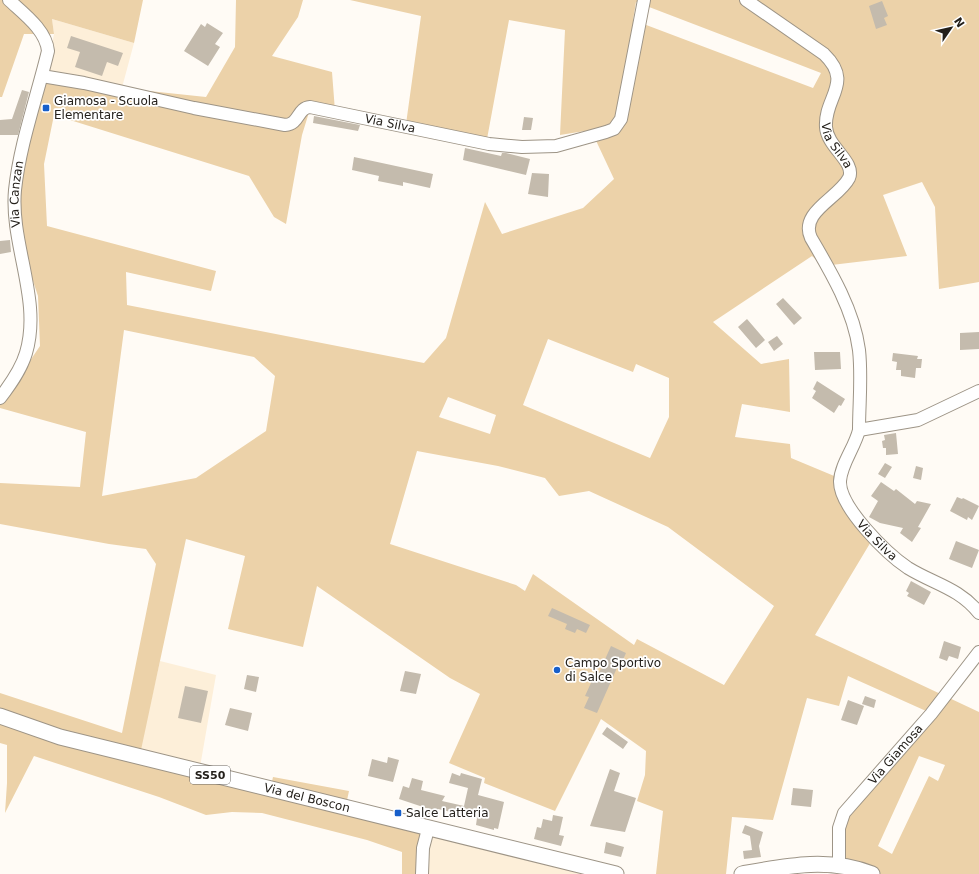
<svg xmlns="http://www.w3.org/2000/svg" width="979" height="874" font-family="'DejaVu Sans',sans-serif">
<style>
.built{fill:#fdefd9}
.green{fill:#ecd2a9;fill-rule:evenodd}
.building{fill:#c4bbad}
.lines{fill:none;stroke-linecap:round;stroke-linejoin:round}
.minor-casing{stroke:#9d9486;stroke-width:14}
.major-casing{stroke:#9d9486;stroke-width:17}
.minor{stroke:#fff;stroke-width:12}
.major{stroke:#fff;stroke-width:15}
.poi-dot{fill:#175fca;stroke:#fff;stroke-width:1.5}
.labels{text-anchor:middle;stroke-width:3.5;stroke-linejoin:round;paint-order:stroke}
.shield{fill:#fff;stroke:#66635f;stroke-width:1}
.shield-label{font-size:11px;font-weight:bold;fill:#24201b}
.poi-label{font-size:12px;fill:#24201b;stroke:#fff;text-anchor:start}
.street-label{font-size:12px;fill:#24201b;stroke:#fff}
</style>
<rect width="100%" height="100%" fill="#fffbf5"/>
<!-- built -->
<path class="built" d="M 52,19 L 134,43 L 120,95 L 45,80 L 54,34 Z
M 160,661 L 216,675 L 200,767 L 140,750 Z
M 429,831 L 607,874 L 427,874 Z"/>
<!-- green -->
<path class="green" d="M 0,0 L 143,0 L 134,43 L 52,19 L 54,34 L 24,34 L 2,97 L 0,97 Z
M 236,0 L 303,0 L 298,17 L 272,56 L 332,72 L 335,111 L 310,109 L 302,135 L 286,224 L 274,217 L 249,176 L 54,115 L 44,164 L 47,226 L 216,271 L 211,291 L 126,272 L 127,305 L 424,363 L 446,338 L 485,202 L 502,234 L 583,208 L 614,179 L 591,130 L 560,135 L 565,30 L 509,20 L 487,139 L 406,124 L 421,16 L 350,0 L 979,0 L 979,282 L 939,289 L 935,207 L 922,182 L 883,195 L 907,256 L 823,266 L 812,256 L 713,322 L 761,364 L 789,359 L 790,412 L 742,404 L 735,437 L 790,444 L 791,458 L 839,478 L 839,490 L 875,535 L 815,635 L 979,712 L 979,874 L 848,874 C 840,853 840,832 849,811 L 935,715 L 848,676 L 839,706 L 807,698 L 773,820 L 732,817 L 726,874 L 656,874 L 663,811 L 637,801 L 645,775 L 646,751 L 601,719 L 555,811 L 484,783 L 485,778 L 449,763 L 480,694 L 450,678 L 317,586 L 303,647 L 228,629 L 245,556 L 186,539 L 141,750 L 271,786 L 273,777 L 349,791 L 346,805 L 429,831 L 427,874 L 402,874 L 402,852 L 367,840 L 262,813 L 232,812 L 206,815 L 159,797 L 34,756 L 5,813 L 7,783 L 7,745 L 0,743 L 0,693 L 122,733 L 156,564 L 146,549 L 109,544 L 0,524 L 0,483 L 80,487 L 86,432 L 0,408 L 0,405 L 40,346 L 38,296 L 26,260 L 19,207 L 26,150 L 45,80 L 206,97 L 235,47 ZM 636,2 L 821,73 L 813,88 L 633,20 ZM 124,330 L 254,357 L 275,376 L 266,431 L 196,478 L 102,496 ZM 548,339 L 633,372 L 636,364 L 669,378 L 669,417 L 650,458 L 523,405 ZM 448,397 L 496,415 L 490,434 L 439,417 ZM 417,451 L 498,466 L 545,478 L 559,496 L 589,491 L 668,527 L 774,606 L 724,685 L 637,639 L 634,645 L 533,574 L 525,591 L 516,585 L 390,544 ZM 919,756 L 945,765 L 938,781 L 929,776 L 892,854 L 878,846 Z"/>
<!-- building -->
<path class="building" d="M 882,1 L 888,16 L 884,18 L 887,25 L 876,29 L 869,6 Z
M 207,23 L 223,33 L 215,44 L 220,47 L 208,66 L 184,51 L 201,24 L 205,27 Z
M 71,36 L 123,53 L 118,66 L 107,62 L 102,76 L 75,67 L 80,52 L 67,48 Z
M 22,90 L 29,92 L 18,135 L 0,135 L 0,120 L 12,119 Z
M 314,116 L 360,125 L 358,131 L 313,123 Z
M 524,117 L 533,118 L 531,130 L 522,130 Z
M 465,148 L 501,156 L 502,153 L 506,153 L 530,159 L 526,175 L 463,160 Z
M 354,157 L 433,174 L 430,188 L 403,182 L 403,186 L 378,181 L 379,176 L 352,170 Z
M 532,173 L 549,174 L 548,197 L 528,194 Z
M 10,240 L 11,252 L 0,254 L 0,241 Z
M 783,298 L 802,318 L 794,325 L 776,304 Z
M 747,319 L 765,340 L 756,348 L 738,327 Z
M 979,332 L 979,349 L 960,350 L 960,333 Z
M 777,336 L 783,344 L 774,351 L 768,342 Z
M 814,352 L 840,352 L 841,369 L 815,370 Z
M 893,353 L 918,356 L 917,359 L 922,359 L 921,368 L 916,368 L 915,378 L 901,376 L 901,370 L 896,370 L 897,362 L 892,361 Z
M 817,381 L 845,399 L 841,406 L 839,405 L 834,413 L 812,398 L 816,391 L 813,389 Z
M 896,433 L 898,454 L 886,455 L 886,448 L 883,448 L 882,441 L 885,440 L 884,435 Z
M 885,463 L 892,467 L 885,478 L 878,474 Z
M 916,466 L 923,468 L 921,480 L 913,478 Z
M 881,482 L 894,491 L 896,489 L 915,504 L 917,501 L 931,504 L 918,527 L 921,528 L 912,542 L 900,533 L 903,528 L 880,523 L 869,517 L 878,501 L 871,496 Z
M 957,497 L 962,499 L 963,498 L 979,506 L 972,520 L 968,517 L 967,520 L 950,511 Z
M 956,541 L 979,550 L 972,568 L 949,559 Z
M 911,581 L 931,592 L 924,605 L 907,596 L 909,593 L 906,591 Z
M 552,608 L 590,625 L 586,633 L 577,629 L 575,633 L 565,629 L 567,624 L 548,616 Z
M 944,641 L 961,647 L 958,659 L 949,656 L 947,661 L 939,658 Z
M 611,646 L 626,653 L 622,662 L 620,661 L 597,713 L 584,708 L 589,697 L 585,696 L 595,674 L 598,675 Z
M 405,671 L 421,674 L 416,694 L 400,691 Z
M 247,675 L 259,677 L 256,692 L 244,689 Z
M 185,686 L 208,691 L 201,723 L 178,718 Z
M 865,696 L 876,700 L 874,708 L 862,704 Z
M 848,700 L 864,706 L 857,725 L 841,720 Z
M 230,708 L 252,713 L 248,731 L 225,725 Z
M 607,727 L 628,742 L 623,749 L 602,734 Z
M 388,757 L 399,760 L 393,782 L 368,776 L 372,759 L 387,763 Z
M 610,769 L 620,773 L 614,791 L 636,798 L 625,832 L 590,826 Z
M 452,773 L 460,776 L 461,773 L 482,779 L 478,795 L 504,802 L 498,829 L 494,828 L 494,830 L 476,825 L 477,818 L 438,809 L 435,817 L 428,815 L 429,809 L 399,799 L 403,786 L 409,788 L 412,778 L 423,781 L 421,790 L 445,796 L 442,801 L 464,806 L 468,788 L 449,783 Z
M 793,788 L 813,790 L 811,807 L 791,805 Z
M 553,815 L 563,817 L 559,835 L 564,836 L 561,846 L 534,839 L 537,827 L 541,828 L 543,819 L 552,821 Z
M 745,825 L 763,832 L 759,846 L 761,857 L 744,859 L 743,851 L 752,850 L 750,836 L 742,833 Z
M 606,842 L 624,847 L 621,857 L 604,853 Z"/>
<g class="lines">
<!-- minor casing -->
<g class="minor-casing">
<g id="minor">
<path id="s1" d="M 746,0 L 824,54 C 854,83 824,97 826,127 C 827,147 856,162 849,178 C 839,198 799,212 811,238 C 831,272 854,311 859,350 C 862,377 859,404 859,430 L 918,420 L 979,391"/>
<path id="s2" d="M 42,76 L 84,83 L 194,108 L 285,125 C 300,124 297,108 310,107 L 489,144 L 522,147 L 556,146 L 606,132 L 614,129 L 621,119 L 644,0"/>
<path id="s3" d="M 0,398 C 10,385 21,370 26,353 C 42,300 10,244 15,190 C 20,143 37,97 48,51 C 46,30 24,14 9,0"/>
<path id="s4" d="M 859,430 C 855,447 841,464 840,481 C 839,507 887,554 908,568 C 934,584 959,588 979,613"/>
<path id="s5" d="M 839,865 L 839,828 L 844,813 L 931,714 L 979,652"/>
<path d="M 422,874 L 423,848 L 428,829"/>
</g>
</g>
<!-- major casing -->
<g class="major-casing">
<g id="major">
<path id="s6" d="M 0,716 L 60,737 L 616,874"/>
<path d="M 742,874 C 786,866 829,857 872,874"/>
</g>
</g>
<!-- minor -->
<use href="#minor" class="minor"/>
<!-- major -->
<use href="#major" class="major"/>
</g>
<!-- markers -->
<g class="poi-dot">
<rect x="42" y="104" width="8" height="8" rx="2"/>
<circle cx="557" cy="670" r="4"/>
<rect x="394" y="809" width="8" height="8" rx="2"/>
</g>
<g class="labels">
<!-- shield labels -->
<rect class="shield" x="190" y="766" width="40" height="18" rx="3"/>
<g class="shield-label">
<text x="210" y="779">SS50</text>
</g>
<!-- poi labels -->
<g class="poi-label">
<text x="54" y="105">Giamosa - Scuola<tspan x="54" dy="14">Elementare</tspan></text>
<text x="565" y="667">Campo Sportivo<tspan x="565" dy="14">di Salce</tspan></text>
<text x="406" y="817">Salce Latteria</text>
</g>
<!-- street labels -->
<g class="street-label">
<text dy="4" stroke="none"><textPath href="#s2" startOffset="362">Via Silva</textPath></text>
<text dy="4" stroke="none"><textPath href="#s1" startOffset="195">Via Silva</textPath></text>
<text dy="4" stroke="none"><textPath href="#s3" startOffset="213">Via Canzan</textPath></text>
<text dy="4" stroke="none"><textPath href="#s4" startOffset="126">Via Silva</textPath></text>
<text dy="4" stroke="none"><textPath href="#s5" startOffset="131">Via Giamosa</textPath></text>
<text dy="4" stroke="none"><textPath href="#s6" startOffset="318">Via del Boscon</textPath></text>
</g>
</g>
<!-- north arrow -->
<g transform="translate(951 28) rotate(56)" stroke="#ffffff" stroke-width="3" paint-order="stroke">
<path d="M0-3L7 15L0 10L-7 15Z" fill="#24201b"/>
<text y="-6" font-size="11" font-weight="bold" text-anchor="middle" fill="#24201b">N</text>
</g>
</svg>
